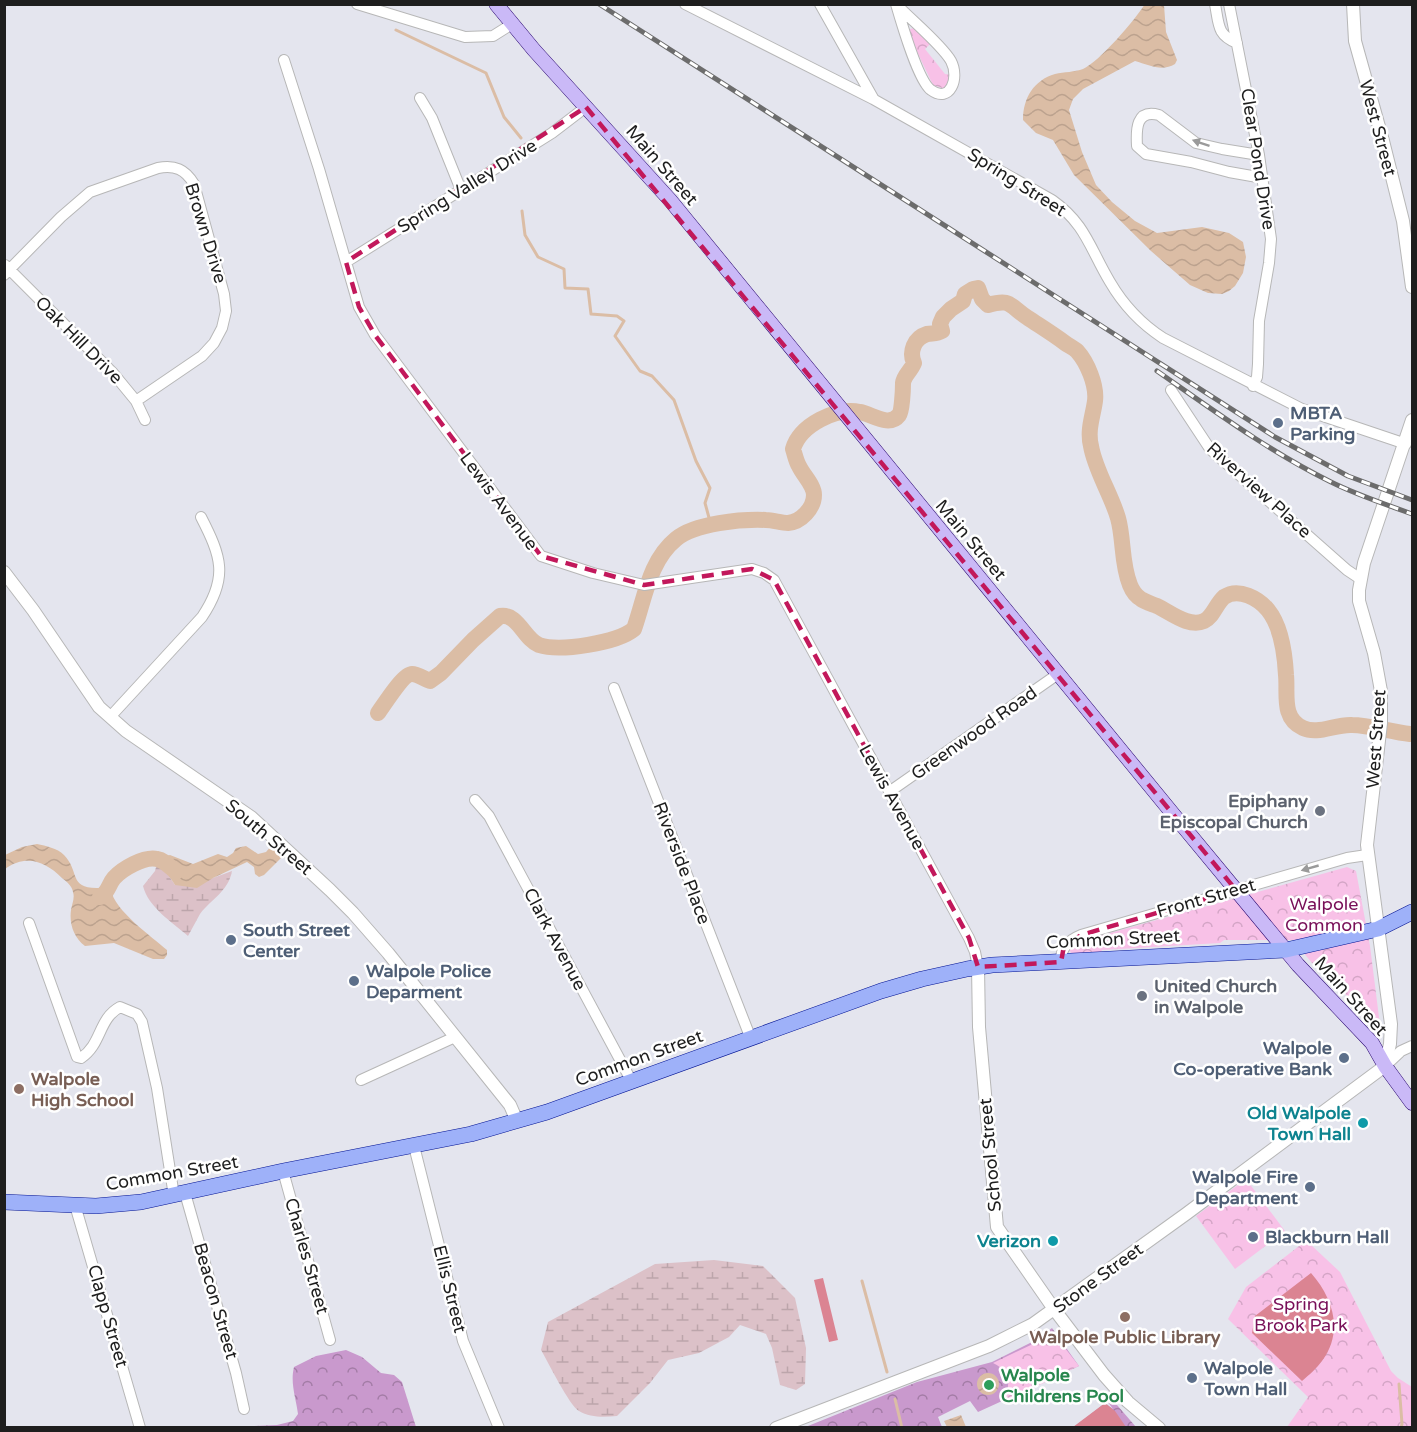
<svg xmlns="http://www.w3.org/2000/svg" width="1417" height="1432" font-family="'Varela Round',sans-serif">
<style>
.forest{fill:url(#forest-crowns)}
.wetland{fill:url(#wetland-marsh)}
.park{fill:url(#park-crowns)}
.pitch{fill:#db8492}
.water{fill:url(#water-waves)}
.lines{fill:none;stroke-linecap:round;stroke-linejoin:round}
.stream{stroke:#dbbda5;stroke-width:3}
.river{stroke:#dbbda5;stroke-width:16}
.minor-casing{stroke:#b7b7b7;stroke-width:12}
.tertiary-casing{stroke:#b7b7b7;stroke-width:14}
.secondary-casing{stroke:#2a0871;stroke-width:15}
.primary-casing{stroke:#041493;stroke-width:16}
.minor{stroke:#fff;stroke-width:10}
.tertiary{stroke:#fff;stroke-width:12}
.secondary{stroke:#cab9f7;stroke-width:14}
.primary{stroke:#9eb1f9;stroke-width:15}
.rail-casing{stroke:#6c6c6c;stroke-width:5}
.rail{stroke:#fff;stroke-width:3;stroke-dasharray:9;stroke-linecap:butt}
.oneway{fill:#9a9a9a}
.marked{fill:none;stroke:#c2185b;stroke-width:4.5;stroke-dasharray:12 8;stroke-linejoin:round}
.service-dot{fill:#5c6f8a;stroke:#fff;stroke-width:2}
.worship-dot{fill:#6b7280;stroke:#fff;stroke-width:2}
.education-dot{fill:#8d6e63;stroke:#fff;stroke-width:2}
.culture-dot{fill:#0f9aa8;stroke:#fff;stroke-width:2}
.leisure-dot{fill:#2e9e5b;stroke:#fff;stroke-width:2}
.labels{text-anchor:middle;stroke-width:5;stroke-linejoin:round;paint-order:stroke}
.street-label{font-size:18px;fill:#1e1e1e;stroke:#fff}
.service-label{font-size:18px;font-weight:bold;fill:#4e5e75;stroke:#fff;text-anchor:start}
.worship-label{font-size:18px;font-weight:bold;fill:#5b616d;stroke:#fff;text-anchor:end}
.park-label{font-size:18px;fill:#780f58;stroke:#fff}
.education-label{font-size:18px;font-weight:bold;fill:#785e54;stroke:#fff;text-anchor:start}
.culture-label{font-size:18px;font-weight:bold;fill:#0d838f;stroke:#fff;text-anchor:end}
.leisure-label{font-size:18px;font-weight:bold;fill:#27864d;stroke:#fff;text-anchor:start}
</style>
<defs>
<pattern id="forest-crowns" width="20" height="18" patternUnits="userSpaceOnUse" patternTransform="scale(1.5)"><rect width="20" height="18" fill="#c999cd"/><path d="M2 6a3 3 0 1 1 6 0M12 15a3 3 0 1 1 6 0" fill="none" stroke="#a37ca6"/></pattern>
<pattern id="wetland-marsh" width="20" height="14" patternUnits="userSpaceOnUse" patternTransform="scale(1.5)"><rect width="20" height="14" fill="#dcc1c8"/><path d="M1 5h8M5 5V1M11 12h8M15 12V8" fill="none" stroke="#bca5ab"/></pattern>
<pattern id="park-crowns" width="20" height="18" patternUnits="userSpaceOnUse" patternTransform="scale(1.5)"><rect width="20" height="18" fill="#f8c1e7"/><path d="M2 6a3 3 0 1 1 6 0M12 15a3 3 0 1 1 6 0" fill="none" stroke="#d4a5c6"/></pattern>
<pattern id="water-waves" width="16" height="10" patternUnits="userSpaceOnUse" patternTransform="scale(1.5)"><rect width="16" height="10" fill="#dbbda5"/><path d="M0 5q4-4 8 0t8 0" fill="none" stroke="#bca28e"/></pattern>
</defs>
<rect width="100%" height="100%" fill="#e4e5ee"/>
<!-- forest -->
<path class="forest" d="M 1052,1328 L 1079,1366 L 978,1412 L 970,1401 L 938,1417 L 942,1427 L 803,1428 L 917,1382 L 992,1362 L 1036,1340 Z
M 346,1350 L 362,1357 L 381,1373 L 394,1375 L 402,1382 L 416,1427 L 230,1427 L 277,1425 L 293,1421 L 298,1414 C 296,1398 290,1383 294,1367 L 316,1356 Z
M 1111,1398 L 1136,1427 L 1073,1428 L 1105,1403 L 1113,1409 L 1107,1401 Z"/>
<!-- wetland -->
<path class="wetland" d="M 158,859 L 175,885 L 213,878 L 232,871 C 228,892 212,898 200,914 C 196,921 192,929 188,936 C 172,922 148,907 143,886 L 155,871 Z
M 714,1260 L 763,1266 L 795,1298 L 806,1348 L 805,1384 L 796,1390 L 780,1385 L 772,1348 L 766,1334 L 740,1325 L 729,1337 L 699,1353 L 668,1360 L 650,1383 L 617,1416 C 605,1417 590,1418 579,1411 C 569,1405 548,1362 541,1350 L 548,1322 L 655,1264 Z"/>
<!-- park -->
<path class="park" d="M 914,28 L 931,43 L 925,49 L 945,74 L 952,75 L 945,89 L 933,85 L 908,33 L 910,29 Z
M 1347,867 L 1356,871 L 1370,946 L 1381,1033 L 1325,972 L 1312,963 L 1293,940 L 1224,940 L 1220,943 L 1102,950 L 1100,954 L 1071,954 L 1069,947 L 1074,943 Z
M 1246,1179 L 1285,1231 L 1235,1269 L 1196,1216 Z
M 1303,1243 L 1310,1244 L 1340,1272 L 1391,1371 L 1398,1378 L 1412,1387 L 1412,1427 L 1287,1427 L 1308,1397 L 1228,1319 L 1246,1287 Z
M 1054,1334 L 1079,1366 L 1002,1403 C 1011,1386 1012,1372 993,1363 Z"/>
<!-- pitch -->
<path class="pitch" d="M 1311,1273 C 1333,1298 1344,1331 1322,1361 C 1317,1368 1309,1375 1302,1381 L 1252,1333 L 1255,1316 Z
M 823,1278 L 838,1340 L 829,1342 L 814,1280 Z
M 1105,1403 L 1115,1411 L 1126,1427 L 1073,1427 Z"/>
<!-- water -->
<path class="water" d="M 1145,4 L 1164,5 L 1166,32 L 1177,60 L 1175,64 C 1162,72 1149,65 1135,61 L 1083,89 L 1073,99 L 1069,110 L 1082,152 L 1096,185 L 1112,202 L 1135,221 L 1157,233 L 1202,227 L 1229,233 L 1243,242 L 1246,257 L 1243,273 L 1235,286 L 1229,291 L 1222,294 L 1208,293 L 1190,285 L 1151,251 L 1074,175 L 1053,140 L 1036,133 L 1023,120 C 1023,98 1034,80 1055,74 C 1064,72 1075,72 1083,69 C 1099,62 1135,20 1145,4 Z
M 37,844 C 46,846 57,848 64,855 C 80,871 68,889 99,888 L 109,880 L 114,884 L 111,890 C 114,910 152,937 167,950 L 167,955 L 164,959 L 153,959 L 114,943 L 85,946 C 74,938 69,924 71,910 C 72,904 75,898 73,892 C 72,886 67,882 62,878 C 45,861 26,854 5,869 L 5,855 L 22,847 Z
M 272,845 L 284,855 L 264,875 L 259,877 L 255,874 L 254,867 L 247,862 L 213,878 L 197,888 L 175,885 L 158,859 L 170,855 L 193,864 L 218,854 L 227,857 L 233,853 L 236,848 L 246,846 L 258,854 L 266,852 Z
M977 1384a11 11 0 1 1 22 0a11 11 0 1 1-22 0Z
M 961,1415 L 966,1427 L 947,1427 L 944,1421 Z"/>
<g class="lines">
<!-- stream -->
<path class="stream" d="M 396,30 L 486,73 L 504,117 L 521,138
M 522,211 L 525,235 L 538,257 L 564,269 L 565,288 L 588,289 L 591,314 L 617,316 L 624,321 L 615,336 L 640,371 L 652,376 L 674,400 L 696,461 L 710,488 L 705,503 L 711,525
M 862,1281 L 887,1372
M 1399,1384 L 1402,1424 L 1401,1428
M 895,1399 L 902,1428"/>
<!-- river -->
<path class="river" d="M 378,713 C 384,705 403,674 412,674 C 418,674 424,679 430,681 L 441,673 L 473,640 L 500,616 C 518,613 524,639 539,645 C 560,652 617,643 634,629 C 645,598 649,561 676,539 C 695,523 742,519 766,520 C 773,520 781,523 788,523 C 801,522 814,508 814,495 C 814,485 803,475 799,466 C 796,461 795,455 793,449 C 800,425 836,407 860,412 C 872,414 889,428 899,415 C 902,411 903,390 903,383 C 904,375 911,371 914,363 C 909,352 914,338 927,334 C 933,333 937,334 942,331 L 940,324 L 943,317 L 951,309 L 963,301 L 965,294 L 973,289 L 978,288 L 982,299 L 988,305 C 1012,298 1009,306 1028,318 C 1040,326 1053,334 1065,343 C 1069,346 1074,348 1077,351 C 1087,362 1097,385 1095,401 C 1093,416 1087,430 1091,446 C 1095,470 1111,494 1118,518 C 1124,539 1121,563 1130,585 C 1132,590 1136,596 1141,599 C 1145,602 1152,604 1157,606 C 1170,612 1189,628 1204,621 C 1213,617 1216,604 1224,597 C 1239,587 1259,599 1268,610 C 1281,626 1285,656 1286,675 C 1288,694 1281,718 1303,728 C 1318,735 1335,724 1352,725 C 1369,725 1391,732 1410,734
M 100,897 C 109,892 108,885 114,878 C 122,869 144,856 157,859 C 164,860 170,867 176,872"/>
<!-- minor casing -->
<g class="minor-casing">
<path id="minor" d="M 357,4 L 465,37 L 493,36 L 512,24
M 685,4 L 873,99 L 1052,200 C 1086,224 1090,249 1110,282 C 1124,306 1140,323 1163,338 L 1302,409 L 1406,444
M 820,4 L 873,98
M 896,4 C 911,20 941,44 951,61 C 960,78 950,104 931,90 C 918,81 901,21 896,4 Z
M 1215,4 C 1219,25 1217,35 1237,43
M 1229,4 L 1259,155 L 1271,239 L 1269,263 L 1259,321 L 1258,364 L 1257,377 L 1253,386
M 284,60 L 319,169 L 359,307 L 375,335 L 541,556 L 593,573 L 644,585 L 752,569 L 764,573 L 774,580 L 969,938 L 975,952 L 978,967
M 420,98 L 432,118 L 461,190
M 1259,155 L 1222,149 L 1196,143 L 1159,115 C 1136,109 1136,129 1137,146 L 1146,154 L 1191,162 L 1229,172 L 1263,178
M 346,262 L 552,133 L 586,107
M 5,265 L 113,373 L 136,401 L 145,420
M 4,275 L 61,217 L 90,192 L 158,168 C 175,165 185,169 194,184 L 224,294 L 226,311 L 222,328 L 214,343 L 202,356 L 136,401
M 1171,390 L 1210,449 L 1347,570 L 1359,578
M 614,688 L 751,1039
M 110,717 L 202,617 C 229,577 221,556 201,517
M 889,792 L 1058,674
M 475,800 L 489,816 L 632,1082
M 29,923 L 77,1057 L 81,1058 C 102,1044 98,1019 120,1007 L 137,1014 L 142,1022 L 157,1088 L 174,1196
M 1061,962 C 1060,948 1069,940 1081,935 L 1347,858 L 1367,855
M 1385,1066 L 1401,1051 L 1412,1046
M 361,1080 L 455,1037
M 414,1146 L 463,1341 L 499,1428
M 283,1171 L 330,1340
M 185,1193 L 236,1373 L 244,1409
M 75,1205 L 140,1428"/>
</g>
<!-- tertiary casing -->
<g class="tertiary-casing">
<path id="tertiary" d="M 1353,4 L 1355,41 L 1383,141 L 1403,221 L 1412,287
M 4,572 L 33,610 L 99,707 L 126,731 L 251,817 L 330,890 L 353,913 L 388,953 L 510,1105 L 517,1121
M 978,967 L 979,1027 L 997,1227 L 1054,1309 L 1104,1375 L 1128,1402 L 1159,1428
M 776,1428 L 989,1346 L 1033,1324 L 1186,1214 L 1385,1066 L 1390,1044 L 1391,1024 L 1367,845 L 1381,723 L 1381,691 L 1374,653 L 1359,601 L 1359,590 L 1364,563 L 1412,420"/>
</g>
<!-- secondary casing -->
<g class="secondary-casing">
<path id="secondary" d="M 496,4 L 534,50 L 670,200 L 1182,825 L 1298,965 L 1372,1043 L 1385,1066 L 1412,1103"/>
</g>
<!-- primary casing -->
<g class="primary-casing">
<path id="primary" d="M 4,1202 L 96,1206 L 141,1202 L 283,1171 L 471,1134 L 547,1112 L 881,991 L 922,979 L 967,969 L 992,965 L 1286,950 L 1378,929 L 1412,912"/>
</g>
<!-- minor -->
<use href="#minor" class="minor"/>
<!-- tertiary -->
<use href="#tertiary" class="tertiary"/>
<!-- secondary -->
<use href="#secondary" class="secondary"/>
<!-- primary -->
<use href="#primary" class="primary"/>
<!-- rail casing -->
<g class="rail-casing">
<path id="rail" d="M 599,4 L 1275,437 L 1348,476 L 1412,500
M 1157,371 C 1213,410 1270,452 1331,482 C 1357,495 1385,504 1412,514"/>
</g>
<!-- rail -->
<use href="#rail" class="rail"/>
</g>
<!-- one-way arrows -->
<defs><path id="oneway-solid" d="M-6-.8H1V-3.2L6.5 0L1 3.2V.8H-6Z" transform="scale(1.5)"/></defs>
<g class="oneway">
<use href="#oneway-solid" transform="translate(1201 143) rotate(-161)"/>
<use href="#oneway-solid" transform="translate(1310 868) rotate(164)"/>
</g>
<!-- marked area -->
<path class="marked" d="M 586,107 L 1236,890 L 1081,935 L 1064,946 L 1061,962 L 978,967 L 969,938 L 774,580 L 752,569 L 644,585 L 541,556 L 375,335 L 359,307 L 346,262 Z"/>
<!-- markers -->
<g class="service-dot">
<circle cx="1278" cy="423" r="6"/>
<circle cx="231" cy="940" r="6"/>
<circle cx="354" cy="981" r="6"/>
<circle cx="1344" cy="1058" r="6"/>
<circle cx="1310" cy="1187" r="6"/>
<circle cx="1253" cy="1237" r="6"/>
<circle cx="1192" cy="1378" r="6"/>
</g>
<g class="worship-dot">
<circle cx="1320" cy="811" r="6"/>
<circle cx="1142" cy="996" r="6"/>
</g>
<g class="education-dot">
<circle cx="19" cy="1089" r="6"/>
<circle cx="1125" cy="1317" r="6"/>
</g>
<g class="culture-dot">
<circle cx="1363" cy="1123" r="6"/>
<circle cx="1053" cy="1241" r="6"/>
</g>
<circle class="leisure-dot" cx="989" cy="1385" r="6"/>
<g class="labels">
<!-- street labels -->
<g class="street-label">
<text transform="translate(1378 128) rotate(75)" y="6">West Street</text>
<text transform="translate(1258 159) rotate(81)" y="6">Clear Pond Drive</text>
<text transform="translate(662 165) rotate(49)" y="6">Main Street</text>
<text transform="translate(1017 182) rotate(32)" y="6">Spring Street</text>
<text transform="translate(467 186) rotate(-32)" y="6">Spring Valley Drive</text>
<text transform="translate(206 233) rotate(73)" y="6">Brown Drive</text>
<text transform="translate(79 340) rotate(45)" y="6">Oak Hill Drive</text>
<text transform="translate(1259 490) rotate(42)" y="6">Riverview Place</text>
<text transform="translate(499 501) rotate(53)" y="6">Lewis Avenue</text>
<text transform="translate(971 540) rotate(50)" y="6">Main Street</text>
<text transform="translate(974 733) rotate(-35)" y="6">Greenwood Road</text>
<text transform="translate(1376 739) rotate(-86)" y="6">West Street</text>
<text transform="translate(892 797) rotate(61)" y="6">Lewis Avenue</text>
<text transform="translate(269 837) rotate(40)" y="6">South Street</text>
<text transform="translate(682 863) rotate(69)" y="6">Riverside Place</text>
<text transform="translate(1206 898) rotate(-16)" y="6">Front Street</text>
<text transform="translate(555 939) rotate(62)" y="6">Clark Avenue</text>
<text transform="translate(1113 939) rotate(-3)" y="6">Common Street</text>
<text transform="translate(1351 996) rotate(48)" y="6">Main Street</text>
<text transform="translate(639 1058) rotate(-20)" y="6">Common Street</text>
<text transform="translate(990 1155) rotate(-95)" y="6">School Street</text>
<text transform="translate(172 1173) rotate(-10)" y="6">Common Street</text>
<text transform="translate(307 1256) rotate(74)" y="6">Charles Street</text>
<text transform="translate(1098 1278) rotate(-36)" y="6">Stone Street</text>
<text transform="translate(450 1289) rotate(76)" y="6">Ellis Street</text>
<text transform="translate(216 1301) rotate(74)" y="6">Beacon Street</text>
<text transform="translate(108 1316) rotate(74)" y="6">Clapp Street</text>
</g>
<!-- service labels -->
<g class="service-label">
<text x="1290" y="419">MBTA<tspan x="1290" dy="21">Parking</tspan></text>
<text x="243" y="936">South Street<tspan x="243" dy="21">Center</tspan></text>
<text x="366" y="977">Walpole Police<tspan x="366" dy="21">Deparment</tspan></text>
<text x="1332" y="1054" text-anchor="end">Walpole<tspan x="1332" dy="21">Co-operative Bank</tspan></text>
<text x="1298" y="1183" text-anchor="end">Walpole Fire<tspan x="1298" dy="21">Department</tspan></text>
<text x="1265" y="1243">Blackburn Hall</text>
<text x="1204" y="1374">Walpole<tspan x="1204" dy="21">Town Hall</tspan></text>
</g>
<!-- worship labels -->
<g class="worship-label">
<text x="1308" y="807">Epiphany<tspan x="1308" dy="21">Episcopal Church</tspan></text>
<text x="1154" y="992" text-anchor="start">United Church<tspan x="1154" dy="21">in Walpole</tspan></text>
</g>
<!-- park labels -->
<g class="park-label">
<text x="1324" y="910">Walpole<tspan x="1324" dy="21">Common</tspan></text>
<text x="1301" y="1310">Spring<tspan x="1301" dy="21">Brook Park</tspan></text>
</g>
<!-- education labels -->
<g class="education-label">
<text x="31" y="1085">Walpole<tspan x="31" dy="21">High School</tspan></text>
<text x="1125" y="1343" text-anchor="middle">Walpole Public Library</text>
</g>
<!-- culture labels -->
<g class="culture-label">
<text x="1351" y="1119">Old Walpole<tspan x="1351" dy="21">Town Hall</tspan></text>
<text x="1041" y="1247">Verizon</text>
</g>
<!-- leisure labels -->
<g class="leisure-label">
<text x="1001" y="1381">Walpole<tspan x="1001" dy="21">Childrens Pool</tspan></text>
</g>
</g>
<!-- border -->
<rect width="1417" height="1432" fill="none" stroke="#1e1e1e" stroke-width="12"/>
</svg>
